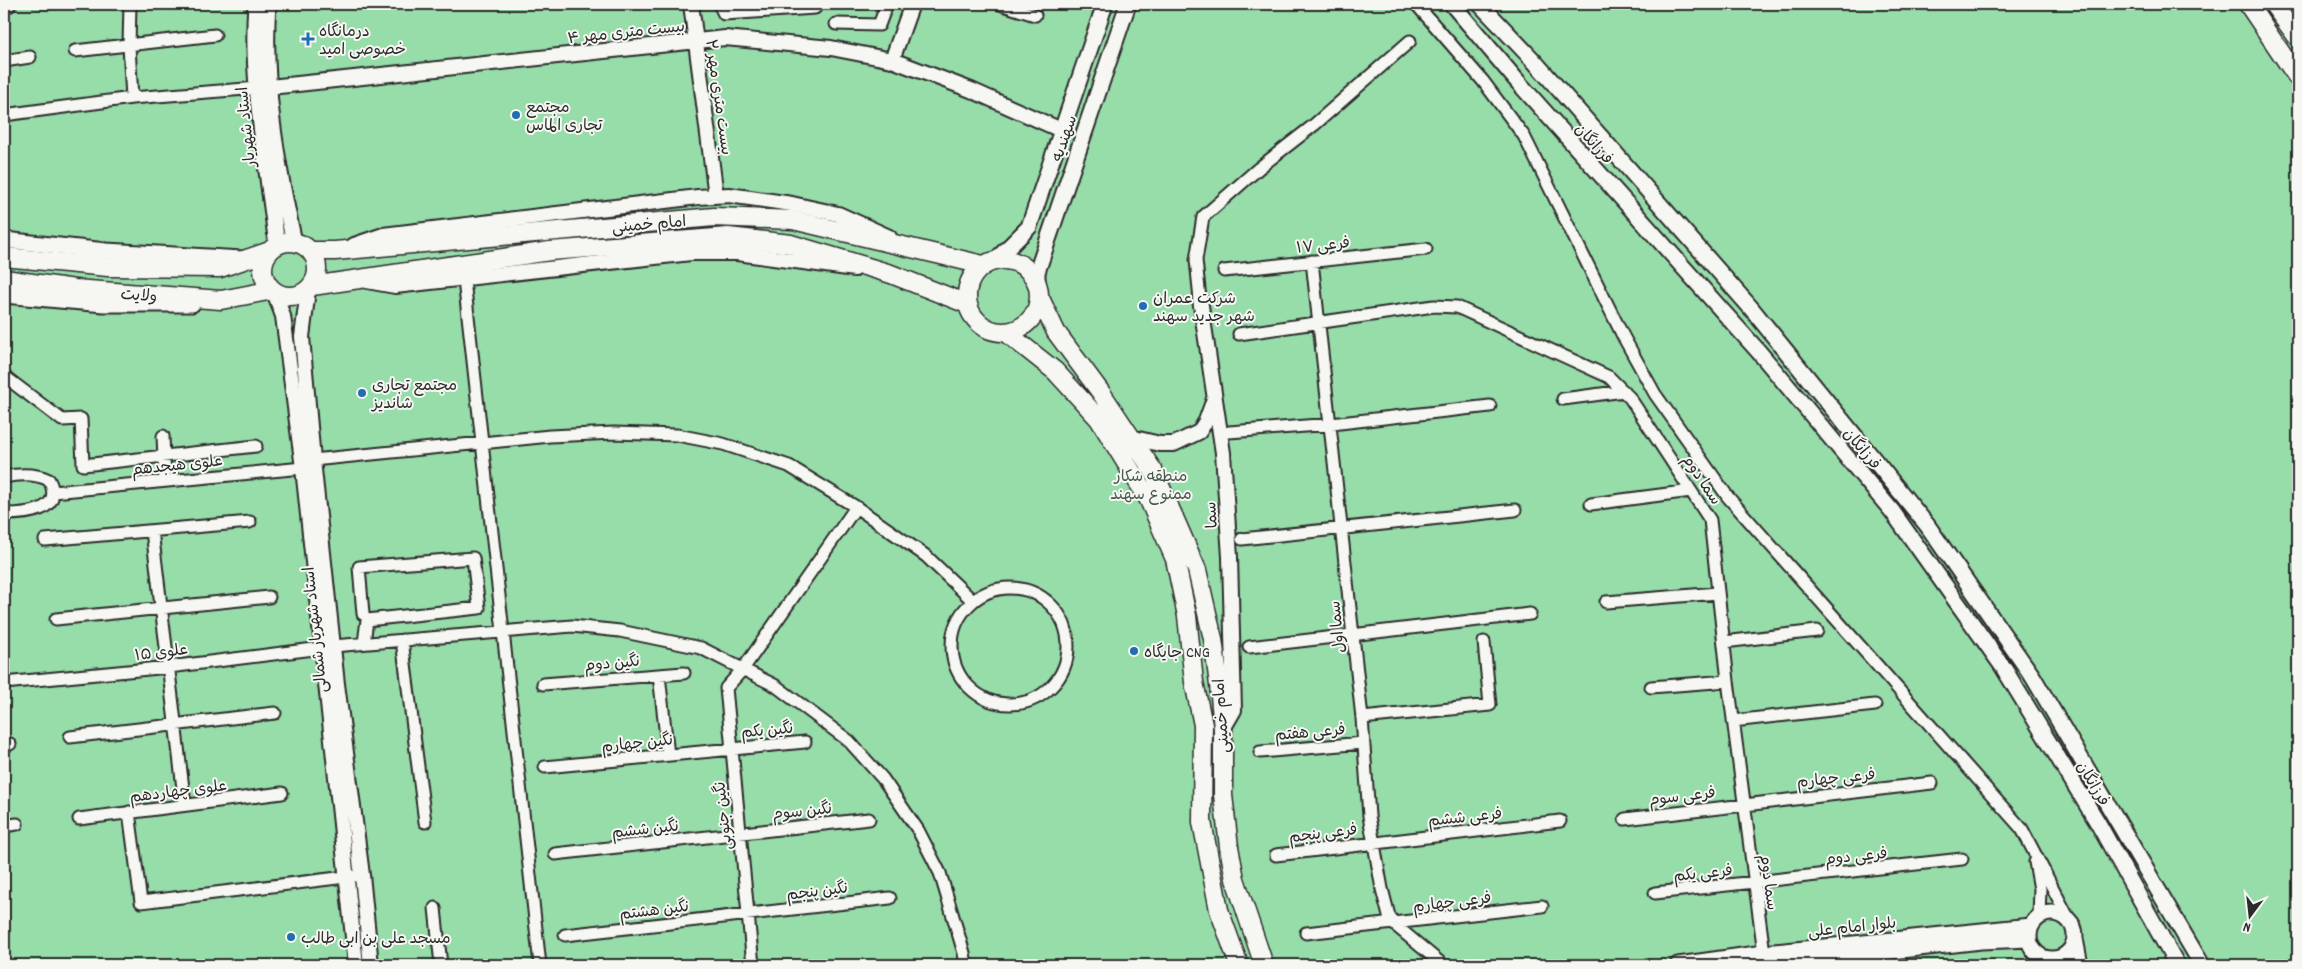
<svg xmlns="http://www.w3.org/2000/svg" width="2302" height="969" font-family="Dekko,'Playpen Sans Arabic',sans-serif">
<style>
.park{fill:#97ddaa;stroke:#61846a}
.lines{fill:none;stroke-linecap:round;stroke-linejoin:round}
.minor-casing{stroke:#2b2b2b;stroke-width:15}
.tertiary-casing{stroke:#2b2b2b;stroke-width:18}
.secondary-casing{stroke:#2b2b2b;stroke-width:19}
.primary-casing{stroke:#2b2b2b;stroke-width:21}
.minor{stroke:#f6f6f2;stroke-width:11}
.tertiary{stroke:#f6f6f2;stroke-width:14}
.secondary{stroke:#f6f6f2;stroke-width:15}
.primary{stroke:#f6f6f2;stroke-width:18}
.poi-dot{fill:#1f6fb2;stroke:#f6f6f2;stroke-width:2}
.labels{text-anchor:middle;stroke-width:4;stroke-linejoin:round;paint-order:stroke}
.poi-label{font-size:16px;fill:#2b2b2b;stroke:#f6f6f2;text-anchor:start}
.street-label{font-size:16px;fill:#2b2b2b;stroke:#f6f6f2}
.park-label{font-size:16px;fill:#46584b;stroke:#f6f6f2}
</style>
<rect width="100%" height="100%" fill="#f6f6f2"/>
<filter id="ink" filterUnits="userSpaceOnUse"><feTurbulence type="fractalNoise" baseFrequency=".02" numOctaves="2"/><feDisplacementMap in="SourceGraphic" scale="10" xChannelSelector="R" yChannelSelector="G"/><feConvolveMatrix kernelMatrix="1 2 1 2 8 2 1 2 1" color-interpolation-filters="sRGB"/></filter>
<g filter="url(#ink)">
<!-- park -->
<path class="park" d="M 4,4 L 2298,4 L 2298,965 L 4,965 Z"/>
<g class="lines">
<!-- minor casing -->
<g class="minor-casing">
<path id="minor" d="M 130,4 L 129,46 L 132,98
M 719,4 L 724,14 L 815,8
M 1000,4 L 1035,15
M 1416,4 L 1483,81 L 1524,136 L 1623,336 L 1655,394 L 1728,497 L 2022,829 L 2070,921
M 4,7 L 9,6
M 836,24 L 879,25 L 887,4
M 75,51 L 215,35
M 4,61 L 30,57
M 4,115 L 132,98 L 258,88
M 1312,261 L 1362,718 L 1369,816 L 1382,889 L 1389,916 L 1395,925 L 1443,965
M 1224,271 L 1426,249
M 464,280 L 540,965
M 1200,299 L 1196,260 L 1203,217 L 1259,168 L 1314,125 L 1410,41
M 1239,334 L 1434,306 L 1457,307 L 1609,377 L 1630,398 L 1710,520 L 1728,681 L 1764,953
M 4,376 L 62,420 L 81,419 L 83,465 L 256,446
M 1563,399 L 1624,391
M 1229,432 L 1331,424 L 1490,406
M 163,436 L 165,481
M 313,460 L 550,436 L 614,433 L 677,435 L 723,444 L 789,466 L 856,507 L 926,556 L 973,601
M 4,477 C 19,474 35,473 49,480 C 65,512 25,514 4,514
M 53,492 L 303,468
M 1591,504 L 1691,491
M 152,531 L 185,805
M 1242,539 L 1515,510
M 45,540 L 250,522
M952 646a58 58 0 1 1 116 0a58 58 0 1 1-116 0Z
M 1606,602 L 1718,593
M 363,614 L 359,567 L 473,558 L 479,608 L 367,620 L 364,643
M 56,619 L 269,597
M 402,640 L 425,822
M 1724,642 L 1817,631
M 333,646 L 572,626 L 620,631 L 701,648 L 776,686 L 849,741 L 883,779 L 918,830 L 940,873 L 964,953 L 966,965
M 1249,647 L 1530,614
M 659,675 L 668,755
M 4,683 L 169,667 L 322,648
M 543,684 L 684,673
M 1651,687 L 1728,681
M 1362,718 L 1490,705 L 1484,642
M 1733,721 L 1875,705
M 70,737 L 275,713
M 4,745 L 10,744
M 1260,752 L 1363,743
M 545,767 L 805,742
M 129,812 L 141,902 L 362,875
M 79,819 L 282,793
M 1625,819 L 1932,783
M 4,826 L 17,824
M 555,854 L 869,819
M 1276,855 L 1560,821
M 2035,862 L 2040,889 L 2039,917
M 1655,893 L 1962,859
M 435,908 L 441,965
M 1306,933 L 1542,906
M 565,935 L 890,898
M 753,965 L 726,688 L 743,669 L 856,507"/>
</g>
<!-- tertiary casing -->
<g class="tertiary-casing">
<path id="tertiary" d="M 691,4 L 716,196
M 892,60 L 912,4
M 270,87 L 725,38 L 831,48 L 892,60 L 971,90 L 1061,130
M 354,245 L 383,235 L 698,197 L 729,195 L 792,204 L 838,214 L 889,237
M 367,281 L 395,286 L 691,253 L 737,253 L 855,269
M 308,290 L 302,337 L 313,460 L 337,684 L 362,875 L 371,965
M 274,292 L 283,316 L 303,468 L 356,965
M 1200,299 L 1223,453 L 1230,557 L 1234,710 L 1223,729
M 1130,437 L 1160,444 L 1174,444 L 1199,432 L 1206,421 L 1214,399"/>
</g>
<!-- secondary casing -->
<g class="secondary-casing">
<path id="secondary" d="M 256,4 C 250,80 268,169 277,246
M 268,4 C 262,83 277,165 294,242
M 1452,4 L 1518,82 L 1759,352 L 1892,511 L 2003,667 L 2098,823 L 2177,965
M 1480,4 L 1534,61 L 1751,308 L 1927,525 L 2033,677 L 2202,965
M 4,240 L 106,251 L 242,259
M 995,261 L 1029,227 L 1105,4
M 1037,285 L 1037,272 L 1128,4
M 4,295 L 104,304 L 192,304
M2029 936a23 23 0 1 1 46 0a23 23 0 1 1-46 0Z
M 2075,939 L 2080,965
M 1678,965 L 1764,953 L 2031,926
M 1766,965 L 1981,941 L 2029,939"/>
</g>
<!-- primary casing -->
<g class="primary-casing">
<path id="primary" d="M 2248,4 L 2298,78
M 2273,4 L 2298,38
M263 269a27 27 0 1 1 54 0a27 27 0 1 1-54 0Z
M 311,251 L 335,251 L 714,217 L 793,220 L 983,265
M 4,257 L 108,267 L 220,268 L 270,251
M967 296a36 36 0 1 1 72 0a36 36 0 1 1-72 0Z
M 4,279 L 75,289 L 221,300 L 273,290
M 312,286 L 550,251 L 728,237 L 791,244 L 891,274 L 967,304
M 1039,296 L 1056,332 L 1102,394 L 1154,472 L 1197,570 L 1213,639 L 1219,685 L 1223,729 L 1223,795 L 1229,847 L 1235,879 L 1264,965
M 1007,333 L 1055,371 L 1099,419 L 1149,500 L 1175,559 L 1187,616 L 1194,682 L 1203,725 L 1202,822 L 1219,910 L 1239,965"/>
</g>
<!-- minor -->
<use href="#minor" class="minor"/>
<!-- tertiary -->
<use href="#tertiary" class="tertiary"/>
<!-- secondary -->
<use href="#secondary" class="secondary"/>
<!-- primary -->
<use href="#primary" class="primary"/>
</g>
</g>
<!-- markers -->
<g class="poi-dot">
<path d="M305.5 31.5h5v5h5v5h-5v5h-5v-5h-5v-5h5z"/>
<circle cx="516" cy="115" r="5"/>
<circle cx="1143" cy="306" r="5"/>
<circle cx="362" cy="393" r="5"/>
<circle cx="1134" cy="651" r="5"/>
<circle cx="291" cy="937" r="5"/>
</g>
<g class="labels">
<!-- poi labels -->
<g class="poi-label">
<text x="319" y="36">درمانگاه<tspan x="319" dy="18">خصوصی امید</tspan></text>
<text x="526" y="112">مجتمع<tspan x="526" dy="18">تجاری الماس</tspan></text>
<text x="1153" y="303">شرکت عمران<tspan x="1153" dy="18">شهر جدید سهند</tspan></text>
<text x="372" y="390">مجتمع تجاری<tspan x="372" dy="18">شاندیز</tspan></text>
<text x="1144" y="657">جایگاه CNG</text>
<text x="301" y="943">مسجد علی بن ابی طالب</text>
</g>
<!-- street labels -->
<g class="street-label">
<text transform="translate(626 31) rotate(-6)" y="6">بیست متری مهر ۴</text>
<text transform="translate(720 97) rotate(82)" y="6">بیست متری مهر ۲</text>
<text transform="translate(245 127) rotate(-96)" y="6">استاد شهریار</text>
<text transform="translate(1063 138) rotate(-71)" y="6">سهندیه</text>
<text transform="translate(1595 143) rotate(48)" y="6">فرزانگان</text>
<text transform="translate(649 223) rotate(-5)" y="6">امام خمینی</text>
<text transform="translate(1323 244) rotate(-6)" y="6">فرعی ۱۷</text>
<text transform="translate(139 294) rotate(4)" y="6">ولایت</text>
<text transform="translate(1863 448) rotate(50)" y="6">فرزانگان</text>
<text transform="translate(177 464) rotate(-6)" y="6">علوی هیجدهم</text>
<text transform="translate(1703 479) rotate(56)" y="6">سما دوم</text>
<text transform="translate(1210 515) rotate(-94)" y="6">سما</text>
<text transform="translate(1336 627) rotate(-96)" y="6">سما اول</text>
<text transform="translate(314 630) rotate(-96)" y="6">استاد شهریار شمالی</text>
<text transform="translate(161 651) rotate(-7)" y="6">علوی ۱۵</text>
<text transform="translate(612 662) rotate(-5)" y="6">نگین دوم</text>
<text transform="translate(1220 716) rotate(-94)" y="6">امام خمینی</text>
<text transform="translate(767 729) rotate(-5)" y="6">نگین یکم</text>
<text transform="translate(1310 731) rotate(-5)" y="6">فرعی هفتم</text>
<text transform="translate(637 742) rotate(-6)" y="6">نگین چهارم</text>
<text transform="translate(1836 777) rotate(-6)" y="6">فرعی چهارم</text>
<text transform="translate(2094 783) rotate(59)" y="6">فرزانگان</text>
<text transform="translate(178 790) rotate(-7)" y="6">علوی چهاردهم</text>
<text transform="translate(1682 795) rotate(-7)" y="6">فرعی سوم</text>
<text transform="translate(802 810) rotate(-6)" y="6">نگین سوم</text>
<text transform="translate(722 816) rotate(-96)" y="6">نگین جنوبی</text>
<text transform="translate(1465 816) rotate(-6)" y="6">فرعی ششم</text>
<text transform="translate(645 828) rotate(-6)" y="6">نگین ششم</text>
<text transform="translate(1323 832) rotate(-7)" y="6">فرعی پنجم</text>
<text transform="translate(1856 855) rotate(-6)" y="6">فرعی دوم</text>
<text transform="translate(1703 872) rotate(-6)" y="6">فرعی یکم</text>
<text transform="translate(1770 882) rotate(82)" y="6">سما دوم</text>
<text transform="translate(817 890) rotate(-7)" y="6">نگین پنجم</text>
<text transform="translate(1452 901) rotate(-7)" y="6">فرعی چهارم</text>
<text transform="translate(654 909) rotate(-7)" y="6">نگین هشتم</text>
<text transform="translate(1852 926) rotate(-6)" y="6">بلوار امام علی</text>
</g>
<!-- park labels -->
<g class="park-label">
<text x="1151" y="481">منطقه شکار<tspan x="1151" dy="18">ممنوع سهند</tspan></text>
</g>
</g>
<!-- margin -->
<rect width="2302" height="969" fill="none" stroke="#f6f6f2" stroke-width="20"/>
<rect x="10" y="10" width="2282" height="949" fill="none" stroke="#2b2b2b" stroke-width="2" filter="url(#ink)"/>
<!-- north arrow -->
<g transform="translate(2250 916) rotate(195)" stroke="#f6f6f2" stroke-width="4" paint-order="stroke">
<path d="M0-4L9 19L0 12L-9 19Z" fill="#2b2b2b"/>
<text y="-8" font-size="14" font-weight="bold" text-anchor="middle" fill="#2b2b2b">N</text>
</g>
</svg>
